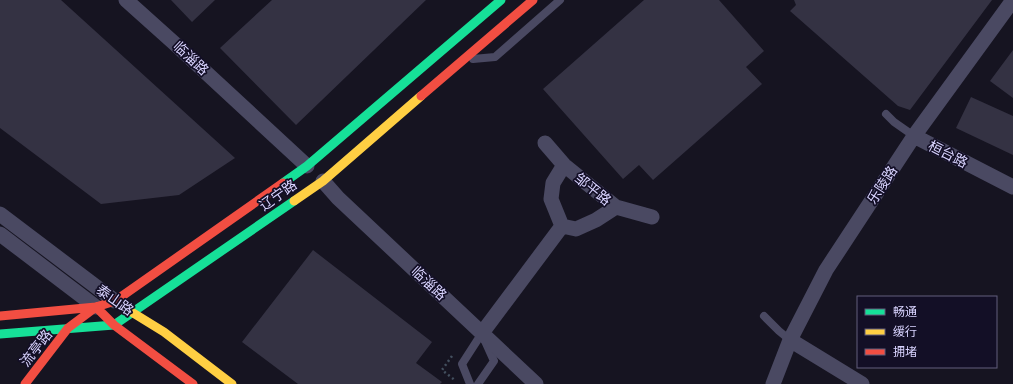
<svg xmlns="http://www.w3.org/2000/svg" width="1013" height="384" font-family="Helvetica,'Noto Sans SC',sans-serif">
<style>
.building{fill:#343243}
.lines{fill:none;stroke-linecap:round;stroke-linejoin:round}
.path{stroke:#44505f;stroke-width:2.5;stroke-dasharray:2 3;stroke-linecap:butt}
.lane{stroke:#4a4962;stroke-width:8}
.street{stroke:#4a4962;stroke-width:15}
.fast{stroke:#16e098;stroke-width:9}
.slow{stroke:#ffcf43;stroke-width:9}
.jam{stroke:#f24e42;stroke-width:9}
.labels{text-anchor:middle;stroke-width:3.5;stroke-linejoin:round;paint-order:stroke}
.street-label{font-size:14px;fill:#d9d4ff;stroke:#130f26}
</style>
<rect width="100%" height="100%" fill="#161421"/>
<!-- building -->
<path class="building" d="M 0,0 L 61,0 L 235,158 L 179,195 L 101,204 L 0,128 Z
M 171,0 L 215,0 L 192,22 Z
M 272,0 L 426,0 L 296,125 L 220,48 Z
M 644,0 L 719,0 L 764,51 L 746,67 L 762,84 L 653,180 L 639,165 L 623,179 L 543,89 Z
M 794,0 L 992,0 L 910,110 L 898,106 L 790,11 L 796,5 Z
M 1013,50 L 1013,98 L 990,81 Z
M 971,97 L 1013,116 L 1013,155 L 956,128 Z
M 313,250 L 432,342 L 416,363 L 442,382 L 440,384 L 298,384 L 242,342 Z"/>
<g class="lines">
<!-- path -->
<path class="path" d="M 452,356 L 442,370 L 456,381"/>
<!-- lane -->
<path class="lane" d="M 473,59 L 495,57 L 560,0
M 886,114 L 894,122 L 914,136
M 764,316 L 779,331 L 790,340
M 470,384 L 462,364 L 482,333
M 478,384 L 494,361 L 485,341"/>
<!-- street -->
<path class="street" d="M 126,0 L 174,43 L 307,166
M 914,136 L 1013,187
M 545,143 L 564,165 L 616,207 L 652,217
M 564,165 L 553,183 L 551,199 L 562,226 L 576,229 L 596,220 L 616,207
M 323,181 L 338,198 L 536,384
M 0,214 L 115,301
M 0,234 L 96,307
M 482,333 L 562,226
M 790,340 L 862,384
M 773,384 L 790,340 L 826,270 L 914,136 L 1013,0"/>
<!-- fast -->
<path class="fast" d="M 283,183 L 307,166 L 501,0
M 0,334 L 114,325 L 294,201"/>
<!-- slow -->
<path class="slow" d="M 294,201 L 323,181 L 421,96
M 117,303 L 164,332 L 232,384"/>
<!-- jam -->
<path class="jam" d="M 421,96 L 533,0
M 0,316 L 96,307 L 115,301 L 283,183
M 25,384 L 68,328 L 96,307 L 114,325 L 193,384"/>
</g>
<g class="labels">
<!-- street labels -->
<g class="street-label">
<text transform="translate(191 58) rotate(43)" y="5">临淄路</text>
<text transform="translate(948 154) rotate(27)" y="5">桓台路</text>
<text transform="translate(882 185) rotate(-57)" y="5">乐陵路</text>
<text transform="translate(593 189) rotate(39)" y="5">邹平路</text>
<text transform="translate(278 195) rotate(-35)" y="5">辽宁路</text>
<text transform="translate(429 283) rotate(43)" y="5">临淄路</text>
<text transform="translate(115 300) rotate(35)" y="5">泰山路</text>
<text transform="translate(36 348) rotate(-52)" y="5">流亭路</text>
</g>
</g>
<!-- legend -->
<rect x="857" y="296" width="140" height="72" fill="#130f26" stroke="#625e7d"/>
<rect x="865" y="309" width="20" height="6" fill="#16e098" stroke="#625e7d"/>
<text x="893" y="316" font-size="12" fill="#d9d4ff">畅通</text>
<rect x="865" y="329" width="20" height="6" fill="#ffcf43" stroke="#625e7d"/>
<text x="893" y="336" font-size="12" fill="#d9d4ff">缓行</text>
<rect x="865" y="349" width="20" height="6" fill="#f24e42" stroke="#625e7d"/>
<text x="893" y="356" font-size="12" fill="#d9d4ff">拥堵</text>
</svg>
